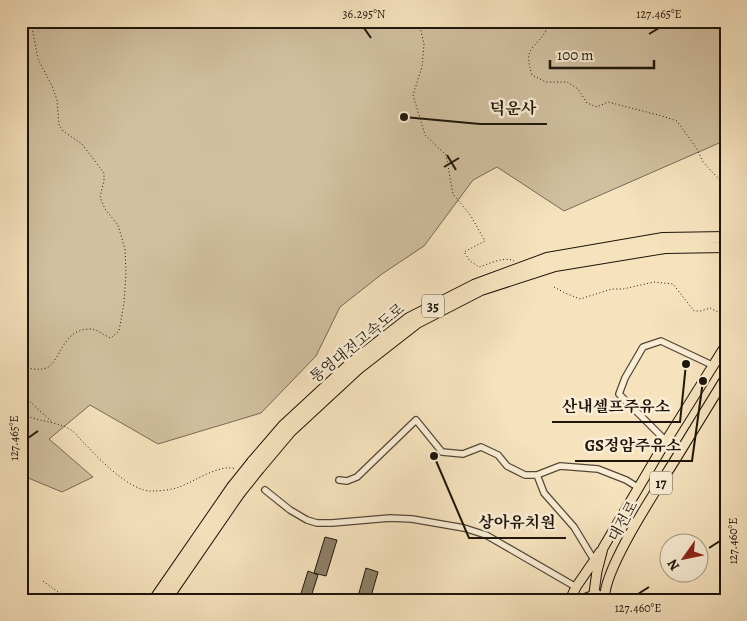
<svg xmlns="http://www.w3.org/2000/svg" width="747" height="621" font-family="Alegreya,'Noto Serif KR',serif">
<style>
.green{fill:#d1c0a0;stroke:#776a56}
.building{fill:#8e8068;stroke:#1d150b}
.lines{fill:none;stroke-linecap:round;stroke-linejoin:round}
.street-casing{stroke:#534838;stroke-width:8}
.primary-casing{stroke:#1d150b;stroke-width:11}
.highway-casing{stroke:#1d150b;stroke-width:12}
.path{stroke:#1d150b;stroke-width:1;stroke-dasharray:1 2.5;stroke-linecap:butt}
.street{stroke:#f9edd5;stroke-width:5.5}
.primary{stroke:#f6e3be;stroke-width:9}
.highway{stroke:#f6e3be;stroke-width:10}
.highway-bridge-casing{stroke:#1d150b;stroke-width:12;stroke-linecap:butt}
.highway-bridge{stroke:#f6e3be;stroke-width:10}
.ticks{fill:none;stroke:#1d150b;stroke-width:2}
.labels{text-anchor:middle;stroke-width:5;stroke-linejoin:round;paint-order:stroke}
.shield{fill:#f9edd5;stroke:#5f5648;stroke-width:1}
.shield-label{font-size:14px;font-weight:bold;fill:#1d150b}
.street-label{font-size:15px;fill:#1d150b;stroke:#f9edd5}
.leader{fill:none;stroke:#1d150b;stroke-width:2}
.callout-dot{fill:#1d150b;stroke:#f9edd5;stroke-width:2}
.callout-label{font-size:16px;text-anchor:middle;font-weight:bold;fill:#1d150b;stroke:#f9edd5;stroke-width:5;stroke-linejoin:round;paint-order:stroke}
.neatline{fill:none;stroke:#1d150b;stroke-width:2}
.ticks-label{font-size:12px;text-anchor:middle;fill:#1d150b}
</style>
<rect width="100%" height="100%" fill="#f6e3be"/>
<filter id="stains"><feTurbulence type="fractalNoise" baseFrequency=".004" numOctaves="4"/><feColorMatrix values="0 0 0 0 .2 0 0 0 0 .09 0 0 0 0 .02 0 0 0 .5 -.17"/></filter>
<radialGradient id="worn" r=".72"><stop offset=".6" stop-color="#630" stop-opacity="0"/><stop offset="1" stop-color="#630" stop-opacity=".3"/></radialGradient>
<!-- green -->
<path class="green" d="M 21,21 L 726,21 L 726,140 L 564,211 L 497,167 L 473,180 L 424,246 L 382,274 L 340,307 L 316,356 L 261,413 L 158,444 L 90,405 L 49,439 L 93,477 L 62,492 L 21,475 Z"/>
<!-- building -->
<path class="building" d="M 325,537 L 337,540 L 326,576 L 314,573 Z
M 366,568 L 378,572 L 370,600 L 357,600 Z
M 308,571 L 318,575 L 310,600 L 299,600 Z"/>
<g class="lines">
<!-- street casing -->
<g class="street-casing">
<path id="street" d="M 666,441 L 619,394 L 625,378 L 643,347 L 661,341 L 712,365
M 537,475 L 544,493 L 574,527 L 594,560
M 339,480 L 347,481 L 357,477 L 416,420 L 442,452 L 463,454 L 481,447 L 498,455 L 507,466 L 525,475 L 537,475 L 560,466 L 598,469 L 626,480 L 639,488
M 265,490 L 290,510 L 307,520 L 317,523 L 332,523 L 390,518 L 412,519 L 464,528 L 486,535 L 576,587"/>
</g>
<!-- primary casing -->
<g class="primary-casing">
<path id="primary" d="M 570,600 L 576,587 L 600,552
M 581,600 L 597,594
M 593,600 L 597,571 L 603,548 L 666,441 L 726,345
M 605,600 C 601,572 659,486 675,460 C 692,432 709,405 726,377"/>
</g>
<!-- highway casing -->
<g class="highway-casing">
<path id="highway" d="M 252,462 L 283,426 L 350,364 L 409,318 L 474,285 L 547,258 L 663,238 L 726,237
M 259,469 L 291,431 L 358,369 L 417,323 L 481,290 L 555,266 L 665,248 L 726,247
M 154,600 L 232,487
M 166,600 L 239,494"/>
</g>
<!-- path -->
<path class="path" d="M 405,21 L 418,27
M 416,21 L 421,31 L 424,44 L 422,67 L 413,95 L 425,135 L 446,155 L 453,194 L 471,216 L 485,241 L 464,252 L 470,261 L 479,267 C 489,264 504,256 514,261
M 542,21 L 546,31 C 534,50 523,47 532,75 L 546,82 L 567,82 L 578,89 L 587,103 L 597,107 L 608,102 L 662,116 L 677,121 L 697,149 L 703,162 L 726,187
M 554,287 L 565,293 L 580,299 L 612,289 L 623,289 L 654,282 L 673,284 L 694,311 L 701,311 L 710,308 L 726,316
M 21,370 L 23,368 C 29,368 37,370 42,369 C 61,368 59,329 90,329 C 98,329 104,336 111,338 L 119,331 L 124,303 L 126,273 L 125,249 L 118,225 L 105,209 L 100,197 L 104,181 L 104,173 L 82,144 L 63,131 L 59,125 L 57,100 L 52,86 L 38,59 L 32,27 L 29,21
M 21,391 L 27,399 L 52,422
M 21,413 C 37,423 60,420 75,433 C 78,436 81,441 85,444 C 99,459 131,492 152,491 C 160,491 171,490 179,487 C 194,482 220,463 236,469
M 43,581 L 69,600"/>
<!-- street -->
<use href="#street" class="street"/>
<!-- primary -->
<use href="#primary" class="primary"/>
<!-- highway -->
<use href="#highway" class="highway"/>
<!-- highway-bridge casing -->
<g class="highway-bridge-casing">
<path id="highway-bridge" d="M 232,487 L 252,462
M 239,494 L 259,469"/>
</g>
<!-- highway-bridge -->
<use href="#highway-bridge" class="highway-bridge"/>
</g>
<!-- ticks -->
<path class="ticks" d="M 364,28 L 371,38M 649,34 L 659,28M 447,155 L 456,170M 444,167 L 459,158M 28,438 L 38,431M 709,548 L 720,541M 638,594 L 649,587"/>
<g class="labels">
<!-- shield labels -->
<g class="shield">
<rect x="422" y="294.5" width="22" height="23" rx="4"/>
<rect x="650" y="471.5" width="22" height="23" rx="4"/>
</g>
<g class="shield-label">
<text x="433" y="311">35</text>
<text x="661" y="488">17</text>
</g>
<!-- street labels -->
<g class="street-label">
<text transform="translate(357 343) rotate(-39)" y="5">통영대전고속도로</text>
<text transform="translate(623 521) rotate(-61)" y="5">대전로</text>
</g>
</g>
<!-- callouts -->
<path class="leader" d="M404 117L480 124H547M686 364L680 422H552M703 381L692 461H575M434 456L469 538H566"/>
<g class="callout-dot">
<circle cx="404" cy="117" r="5"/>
<circle cx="686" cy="364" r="5"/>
<circle cx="703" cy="381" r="5"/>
<circle cx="434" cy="456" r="5"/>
</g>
<g class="callout-label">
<text x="513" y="114">덕운사</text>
<text x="616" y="412">산내셀프주유소</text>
<text x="633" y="451">GS정암주유소</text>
<text x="517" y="528">상아유치원</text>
</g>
<!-- margin -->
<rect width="747" height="621" fill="none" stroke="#f6e3be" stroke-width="55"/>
<!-- north arrow -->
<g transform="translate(684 558) rotate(237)"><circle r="24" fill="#f9edd5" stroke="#a19784"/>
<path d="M0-4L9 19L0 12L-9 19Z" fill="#8f2418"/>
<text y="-8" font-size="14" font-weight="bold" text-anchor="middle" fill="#1d150b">N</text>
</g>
<!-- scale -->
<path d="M550 60v8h104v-8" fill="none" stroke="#1d150b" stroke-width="2.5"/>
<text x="557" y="60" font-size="15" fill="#1d150b" stroke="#f9edd5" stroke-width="4" paint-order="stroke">100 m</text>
<rect x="28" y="28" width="692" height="566" class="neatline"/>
<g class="ticks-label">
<text x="364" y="18">36.295°N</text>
<text x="659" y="18">127.465°E</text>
<text transform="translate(14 438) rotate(-90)" y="4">127.465°E</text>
<text transform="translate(733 541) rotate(-90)" y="4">127.460°E</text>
<text x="638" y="612">127.460°E</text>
</g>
<rect width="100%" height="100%" filter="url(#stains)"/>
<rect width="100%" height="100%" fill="url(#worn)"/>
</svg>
